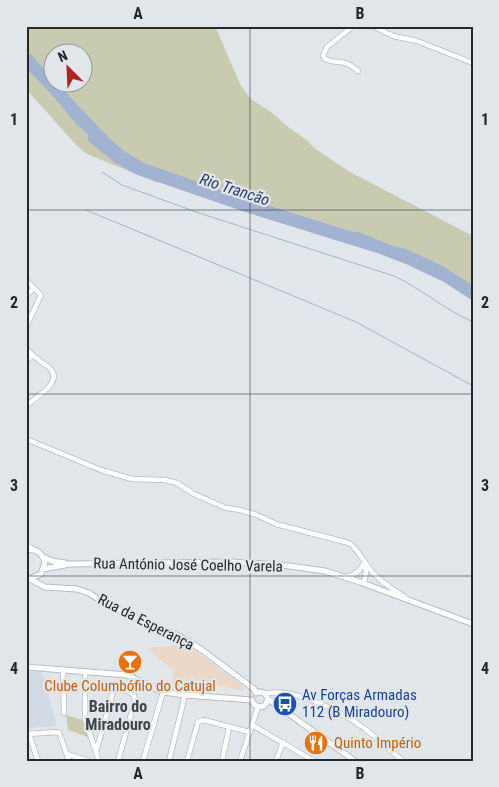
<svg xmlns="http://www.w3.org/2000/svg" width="499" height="787" font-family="'Roboto Condensed',sans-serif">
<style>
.industrial{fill:#ebd8c8}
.built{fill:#d1dae5}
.green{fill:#c8cbaf;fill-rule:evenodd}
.water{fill:#a2b2d1}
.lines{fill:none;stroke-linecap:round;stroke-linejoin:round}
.stream{stroke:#a2b2d1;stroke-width:1}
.minor-casing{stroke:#b8bcc1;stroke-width:6}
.tertiary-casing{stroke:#b8bcc1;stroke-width:7}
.minor{stroke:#fff;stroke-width:4.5}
.tertiary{stroke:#fff;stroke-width:5}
.grid{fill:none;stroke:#26282a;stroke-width:1;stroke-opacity:0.55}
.labels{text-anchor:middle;stroke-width:4.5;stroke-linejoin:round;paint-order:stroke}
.street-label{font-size:15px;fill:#26282a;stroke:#e1e6eb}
.food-label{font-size:15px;fill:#c56008;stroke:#e1e6eb}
.transit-label{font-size:15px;fill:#164399;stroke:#e1e6eb;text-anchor:start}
.water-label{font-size:16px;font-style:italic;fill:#2b3f6a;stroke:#e1e6eb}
.neighbourhood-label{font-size:16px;font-weight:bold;fill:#42464a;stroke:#e1e6eb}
.neatline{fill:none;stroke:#26282a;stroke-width:2}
.grid-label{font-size:16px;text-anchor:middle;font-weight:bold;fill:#26282a}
</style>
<rect width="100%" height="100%" fill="#e1e6eb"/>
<!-- industrial -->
<path class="industrial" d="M 180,645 L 195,651 L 244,687 L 242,691 L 198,680 L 172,681 L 174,671 L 146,648 Z"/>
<!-- built -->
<path class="built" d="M 26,671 L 42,672 L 57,726 L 26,728 Z"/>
<!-- green -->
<path class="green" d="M 26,26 L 215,26 L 241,86 L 252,100 L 271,112 L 288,127 L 307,140 L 314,148 L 350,172 L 473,236 L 473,285 L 443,266 L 407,249 L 391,245 L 359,232 L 354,232 L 163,171 L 158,183 L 87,154 L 78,147 L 26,89 ZM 52,52 L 82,52 L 82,82 L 52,82 Z
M 66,715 L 83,720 L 88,737 L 68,730 Z"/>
<!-- water -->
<path class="water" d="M 26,49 L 52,78 L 52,82 L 57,83 L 109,138 L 124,151 L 144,163 L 218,189 L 354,232 L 359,232 L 391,245 L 407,249 L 443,266 L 473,285 L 473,301 L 444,282 L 406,264 L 380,254 L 242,211 L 135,174 L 116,163 L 88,141 L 88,134 L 77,125 L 54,97 L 26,68 Z"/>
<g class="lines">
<!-- stream -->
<path class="stream" d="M 102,172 L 122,185 L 196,212 L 394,276 C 422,289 445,310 473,322
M 86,210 L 356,322 L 473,386"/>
<!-- minor casing -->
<g class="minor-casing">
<path id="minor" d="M 353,26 L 327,47 L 323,56 L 325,59 C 340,66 340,56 358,71
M 373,26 L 393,36 L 417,41 L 473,63
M 26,280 L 41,295 L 26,327
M 26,296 L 34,288
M 26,348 C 32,356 39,360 47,366 C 67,380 37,396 26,406
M 26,361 L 32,356
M 26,439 L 101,470 L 132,479 L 165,480 L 177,483 L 194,494 L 226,508 L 240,510 L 257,515 L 276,524 L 349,543 C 360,551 364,563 373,573 C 382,583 394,590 405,597
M 26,545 L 33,549
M 346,577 C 356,575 360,570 365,562
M 364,583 L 366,572 L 365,563
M 63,670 L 64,713
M 85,672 L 85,720 L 99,761
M 265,694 C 292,686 342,712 364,728 C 378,739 390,750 403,761
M 252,725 L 314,761
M 26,734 L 59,732 L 69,761
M 29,734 L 38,761
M 96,752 L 113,692 C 119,687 128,691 134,695 L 135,700 L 118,761
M 67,754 L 88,761
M 143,761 L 163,692
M 169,761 L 185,695
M 187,761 L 198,722 L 204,720 L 249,732
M 222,761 L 229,728
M 240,761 L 258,707
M 276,761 L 283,742"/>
</g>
<!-- tertiary casing -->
<g class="tertiary-casing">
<path id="tertiary" d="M 26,550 C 36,548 42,553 45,562 L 41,574 L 31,578
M 43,557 L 52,561 L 65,563
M 43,569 L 70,564 L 231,562 L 282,565 L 325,571 L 360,582 L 473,624
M 26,577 L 45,587 L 77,589 L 89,593 L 109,606 L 181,637 L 202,650 L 254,689 L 256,693
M 26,667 L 127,675 L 163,692 L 185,695 L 252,700
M 256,693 L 260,692 C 267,693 269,698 266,704
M 268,699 L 355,761
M 252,700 C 254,707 261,709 266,704"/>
</g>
<!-- minor -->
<use href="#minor" class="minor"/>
<!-- tertiary -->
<use href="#tertiary" class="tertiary"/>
</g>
<!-- grid -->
<path class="grid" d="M 250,26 L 250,761M 26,210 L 473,210M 26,394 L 473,394M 26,576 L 473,576"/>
<!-- icons -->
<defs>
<g id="bar-disc" transform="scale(1.25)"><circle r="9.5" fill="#e8710a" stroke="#e1e6eb"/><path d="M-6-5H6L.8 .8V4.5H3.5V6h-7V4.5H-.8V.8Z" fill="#fff"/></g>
<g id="bus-disc" transform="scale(1.25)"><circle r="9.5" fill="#1a4fb4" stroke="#e1e6eb"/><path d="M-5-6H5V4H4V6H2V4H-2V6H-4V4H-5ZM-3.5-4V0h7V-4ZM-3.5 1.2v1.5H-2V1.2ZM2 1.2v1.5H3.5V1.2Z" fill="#fff"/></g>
<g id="restaurant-disc" transform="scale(1.25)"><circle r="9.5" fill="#e8710a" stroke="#e1e6eb"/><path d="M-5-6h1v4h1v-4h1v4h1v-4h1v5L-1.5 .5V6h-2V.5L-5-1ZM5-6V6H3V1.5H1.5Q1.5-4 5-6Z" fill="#fff"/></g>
</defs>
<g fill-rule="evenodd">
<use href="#bar-disc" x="130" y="662"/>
<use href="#bus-disc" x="285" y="704"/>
<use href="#restaurant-disc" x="316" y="743"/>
</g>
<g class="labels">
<!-- street labels -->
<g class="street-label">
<text transform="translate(188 565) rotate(1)" y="5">Rua António José Coelho Varela</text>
<text transform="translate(146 622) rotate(27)" y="5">Rua da Esperança</text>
</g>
<!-- food labels -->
<g class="food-label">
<text x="130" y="691">Clube Columbófilo do Catujal</text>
<text x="334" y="748" text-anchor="start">Quinto Império</text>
</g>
<!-- transit labels -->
<g class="transit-label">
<text x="302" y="700">Av Forças Armadas<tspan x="302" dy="17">112 (B Miradouro)</tspan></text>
</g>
<!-- water labels -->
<g class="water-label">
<text transform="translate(235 189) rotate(18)" y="6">Rio Trancão</text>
</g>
<!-- neighbourhood labels -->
<g class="neighbourhood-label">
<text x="118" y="712">Bairro do<tspan x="118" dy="18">Miradouro</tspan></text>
</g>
</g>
<!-- border -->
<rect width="499" height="787" fill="none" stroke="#e1e6eb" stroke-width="55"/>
<!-- north arrow -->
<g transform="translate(68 68) rotate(336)"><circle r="24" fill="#e1e6eb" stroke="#969a9e"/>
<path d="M0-4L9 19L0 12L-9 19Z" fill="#b2211f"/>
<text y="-8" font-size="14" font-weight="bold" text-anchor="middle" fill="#26282a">N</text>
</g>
<rect x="28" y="28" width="444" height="732" class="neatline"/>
<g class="grid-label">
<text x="138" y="19">A</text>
<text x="360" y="19">B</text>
<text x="14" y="125">1</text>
<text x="485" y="125">1</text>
<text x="14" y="308">2</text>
<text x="485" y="308">2</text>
<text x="14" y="491">3</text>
<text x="485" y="491">3</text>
<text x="14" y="674">4</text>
<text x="485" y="674">4</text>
<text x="138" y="779">A</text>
<text x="360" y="779">B</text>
</g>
</svg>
